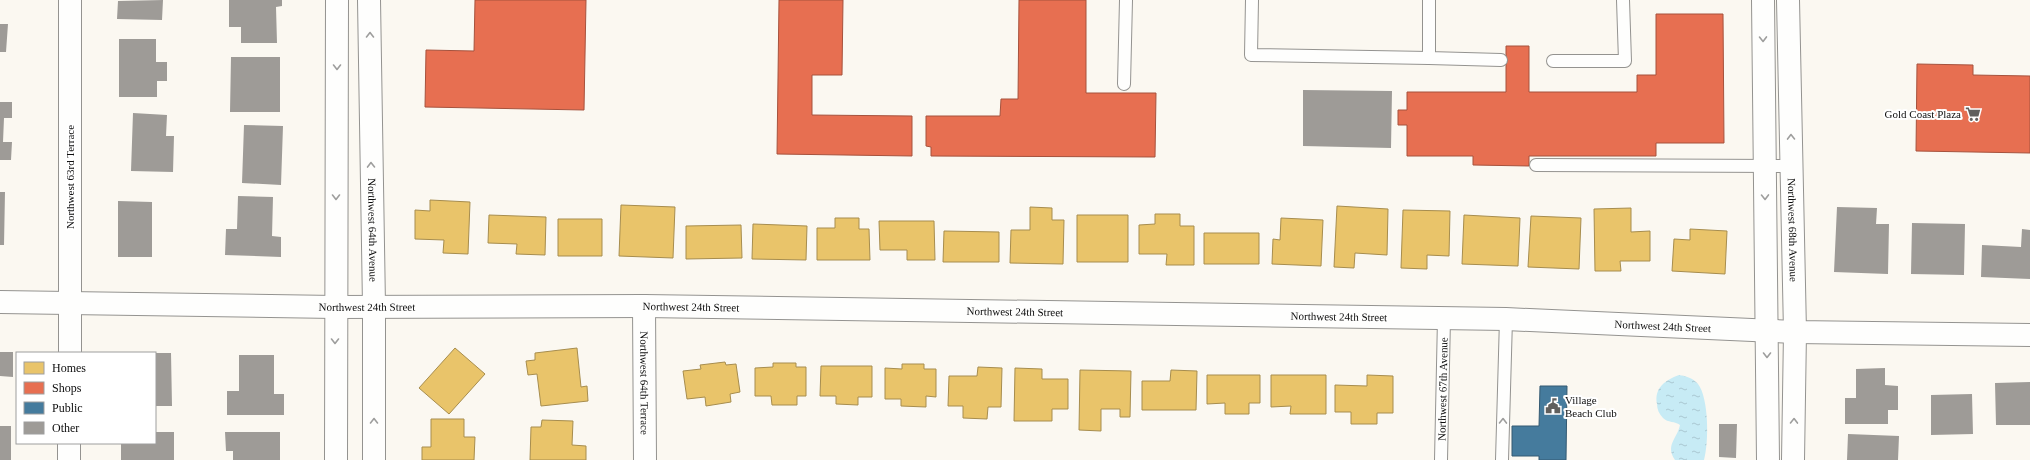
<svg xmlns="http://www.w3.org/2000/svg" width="2030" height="460" font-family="'Times New Roman',serif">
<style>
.water{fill:url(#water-ripples)}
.homes{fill:#e9c46a;stroke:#a78d4e}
.shops{fill:#e76f51;stroke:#a6523d}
.public{fill:#457b9d;stroke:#345a72}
.building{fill:#9e9b97}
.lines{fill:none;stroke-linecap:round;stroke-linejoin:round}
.service-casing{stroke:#949390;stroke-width:14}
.minor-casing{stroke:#949390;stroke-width:24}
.tertiary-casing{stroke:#949390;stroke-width:24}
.service{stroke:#fefefd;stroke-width:12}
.minor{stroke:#fefefd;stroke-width:22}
.tertiary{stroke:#fefefd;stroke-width:22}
.oneway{stroke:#9e9e9d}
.labels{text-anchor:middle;stroke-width:4;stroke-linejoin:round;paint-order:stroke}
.poi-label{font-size:11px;fill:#0d0d0d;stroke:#fff;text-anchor:end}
.street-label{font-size:11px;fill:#0d0d0d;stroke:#fff}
</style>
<defs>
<pattern id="water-ripples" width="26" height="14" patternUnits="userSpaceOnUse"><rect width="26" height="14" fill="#c7ebf5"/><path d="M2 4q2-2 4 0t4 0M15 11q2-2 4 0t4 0" fill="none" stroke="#aac8d1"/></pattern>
</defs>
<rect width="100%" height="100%" fill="#fbf8f1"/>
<!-- water -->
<path class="water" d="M 1679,375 C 1686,376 1693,378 1698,384 C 1709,398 1709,443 1704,460 L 1675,460 C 1665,445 1677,439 1680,425 C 1675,421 1668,423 1663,418 C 1659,414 1657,409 1657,404 C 1654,388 1665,380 1679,375 Z"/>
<!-- homes -->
<path class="homes" d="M 430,200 L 470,202 L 468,254 L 443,253 L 444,240 L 415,239 L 415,210 L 430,211 Z
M 621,205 L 675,207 L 673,258 L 619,256 Z
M 1337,206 L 1388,209 L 1387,255 L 1355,253 L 1354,268 L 1334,267 Z
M 1030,207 L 1052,208 L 1052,220 L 1064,220 L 1063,264 L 1010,263 L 1011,230 L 1030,230 Z
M 1631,208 L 1631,232 L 1650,231 L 1650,261 L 1620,261 L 1621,271 L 1595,271 L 1594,209 Z
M 1403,210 L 1450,211 L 1449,256 L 1427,255 L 1427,269 L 1401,268 Z
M 1155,214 L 1180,214 L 1180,226 L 1194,226 L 1194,265 L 1166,265 L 1167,254 L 1139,254 L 1139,225 L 1155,224 Z
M 489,215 L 546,217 L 545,255 L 516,254 L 517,244 L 488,243 Z
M 1077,215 L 1128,215 L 1128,262 L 1077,262 Z
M 1464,215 L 1520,218 L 1518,266 L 1462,264 Z
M 1531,216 L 1581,218 L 1579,269 L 1528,267 Z
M 835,218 L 859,218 L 859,229 L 869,229 L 870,260 L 817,260 L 817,228 L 835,228 Z
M 1281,218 L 1323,220 L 1321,266 L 1272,264 L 1273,239 L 1280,240 Z
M 558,219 L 602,219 L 602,256 L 558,256 Z
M 879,221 L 934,221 L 935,260 L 907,260 L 907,250 L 880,250 Z
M 753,224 L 807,226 L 806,260 L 752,259 Z
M 741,225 L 742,258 L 686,259 L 686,226 Z
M 1690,229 L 1727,231 L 1725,274 L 1672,271 L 1674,239 L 1690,240 Z
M 944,231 L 999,232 L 999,262 L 943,262 Z
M 1204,233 L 1259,233 L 1259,264 L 1204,264 Z
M 455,348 L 485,374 L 449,414 L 419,388 Z
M 577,348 L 581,387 L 587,386 L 588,401 L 541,406 L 537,374 L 528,375 L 526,361 L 535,360 L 535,353 Z
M 725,362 L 726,365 L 736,364 L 740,392 L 730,394 L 731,402 L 706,406 L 705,397 L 687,399 L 683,371 L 701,369 L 700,365 Z
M 773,363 L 796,363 L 796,367 L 806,367 L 806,396 L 797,396 L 797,405 L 772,405 L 771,396 L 755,396 L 755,368 L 773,367 Z
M 902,364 L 924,364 L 924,369 L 936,369 L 936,397 L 926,396 L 926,407 L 901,406 L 901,399 L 885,399 L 885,368 L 902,369 Z
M 821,366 L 872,366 L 872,397 L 858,397 L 858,405 L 836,404 L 836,396 L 820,396 Z
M 978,367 L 1002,368 L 1001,407 L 988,407 L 987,419 L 963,418 L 963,406 L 948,406 L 949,376 L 977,376 Z
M 1015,368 L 1042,369 L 1042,379 L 1068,379 L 1068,409 L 1052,409 L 1052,421 L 1014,421 Z
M 1080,370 L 1131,371 L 1130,417 L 1120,417 L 1120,409 L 1101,409 L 1101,431 L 1079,430 Z
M 1171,370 L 1197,371 L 1196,410 L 1142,410 L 1142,381 L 1170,381 Z
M 1207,375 L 1260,375 L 1260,403 L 1249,403 L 1249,414 L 1225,414 L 1225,403 L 1207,404 Z
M 1271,375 L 1326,375 L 1326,414 L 1290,414 L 1291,406 L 1271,407 Z
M 1367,375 L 1393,376 L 1393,413 L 1377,413 L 1377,424 L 1351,424 L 1351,412 L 1335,412 L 1335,385 L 1367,386 Z
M 431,419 L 464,419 L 464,437 L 475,437 L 474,460 L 422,460 L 422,447 L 431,447 Z
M 542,420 L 573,421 L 572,445 L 586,446 L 586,460 L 530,460 L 531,427 L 541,427 Z"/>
<!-- shops -->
<path class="shops" d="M 475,0 L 586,0 L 584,110 L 425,107 L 426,50 L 474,51 Z
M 779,0 L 843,0 L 842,75 L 812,75 L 812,115 L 912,116 L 912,156 L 777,154 Z
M 1019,0 L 1086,0 L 1086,93 L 1156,93 L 1155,157 L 931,156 L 931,147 L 926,146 L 926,116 L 1000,116 L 1001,99 L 1018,99 Z
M 1656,14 L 1723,14 L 1724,143 L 1656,143 L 1656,156 L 1529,156 L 1529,166 L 1473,165 L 1473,156 L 1407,156 L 1407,125 L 1398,125 L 1398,110 L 1407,110 L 1407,92 L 1506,92 L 1506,46 L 1529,46 L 1529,92 L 1637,92 L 1637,75 L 1656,75 Z
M 1917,64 L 1973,65 L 1973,75 L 2030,76 L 2030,153 L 1916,151 Z"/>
<!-- public -->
<path class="public" d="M 1540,386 L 1567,386 L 1566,460 L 1539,460 L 1539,456 L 1512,456 L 1512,426 L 1539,426 Z"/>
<!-- building -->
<path class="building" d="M 163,0 L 162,20 L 117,19 L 118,1 Z
M 229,0 L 282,0 L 282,6 L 276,7 L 277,43 L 241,43 L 241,27 L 229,27 Z
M 0,24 L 8,24 L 6,52 L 0,52 Z
M 119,39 L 156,39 L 156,62 L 167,62 L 167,81 L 157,81 L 157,97 L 119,97 Z
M 231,57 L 280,57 L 280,112 L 230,112 Z
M 1303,90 L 1392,91 L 1391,148 L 1303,146 Z
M 0,102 L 12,102 L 12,118 L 4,118 L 3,142 L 12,142 L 11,160 L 0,160 Z
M 133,113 L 167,115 L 166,136 L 174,136 L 173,172 L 131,171 Z
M 244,125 L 283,126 L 281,185 L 242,183 Z
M 0,192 L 5,192 L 4,245 L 0,245 Z
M 238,196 L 273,197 L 272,236 L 281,237 L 281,257 L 225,255 L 226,229 L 237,229 Z
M 118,201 L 152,202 L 152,257 L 118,257 Z
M 1837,207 L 1877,208 L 1876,224 L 1889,224 L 1888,274 L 1834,272 Z
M 1912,223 L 1965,224 L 1964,275 L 1911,274 Z
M 2022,229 L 2030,230 L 2030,279 L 1981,277 L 1982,245 L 2021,247 Z
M 0,352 L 13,352 L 13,377 L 0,376 Z
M 155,353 L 171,353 L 172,406 L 155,406 Z
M 239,355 L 274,355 L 274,394 L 284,394 L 284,415 L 227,415 L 227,391 L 239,391 Z
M 1885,368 L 1885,385 L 1898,386 L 1898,410 L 1888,410 L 1888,424 L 1845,424 L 1845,398 L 1856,398 L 1856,369 Z
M 2030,382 L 2030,425 L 1996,425 L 1995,383 Z
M 1972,394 L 1973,434 L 1931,435 L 1931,395 Z
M 1719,424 L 1737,424 L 1736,458 L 1719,457 Z
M 0,426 L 11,426 L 11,460 L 0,460 Z
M 155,432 L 174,432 L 174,460 L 121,460 L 121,443 L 155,443 Z
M 225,432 L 280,432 L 280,460 L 233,460 L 233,451 L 226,451 Z
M 1848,434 L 1899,436 L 1898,460 L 1847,460 Z"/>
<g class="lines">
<!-- service casing -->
<g class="service-casing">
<g id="service">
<path d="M 1252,0 L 1251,55 L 1429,58"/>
<path d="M 1429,0 L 1429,58 L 1501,60"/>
<path d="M 1553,61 L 1625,61 L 1623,0"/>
<path d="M 1124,84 L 1126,0"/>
<path d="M 1536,165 L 1791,166"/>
<path id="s1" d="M 1441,460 L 1444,318"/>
<path d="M 1502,460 L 1506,319"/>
</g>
</g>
<!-- minor casing -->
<g class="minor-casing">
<g id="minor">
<path d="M 1763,0 L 1768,460"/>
<path id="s2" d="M 1788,0 L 1795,332 L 1793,460"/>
<path id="s3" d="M 0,302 L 335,307 L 644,306 L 1506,319 L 1795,332 L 2030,335"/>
<path id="s4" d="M 644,306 L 645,460"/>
<path d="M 70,353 L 70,0"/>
<path d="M 69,460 L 69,443"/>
</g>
</g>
<!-- tertiary casing -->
<g class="tertiary-casing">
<g id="tertiary">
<path id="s5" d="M 369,0 L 374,306 L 374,460"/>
<path d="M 336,460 L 337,0"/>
</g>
</g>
<!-- service -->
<use href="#service" class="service"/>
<!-- minor -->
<use href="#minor" class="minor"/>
<!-- tertiary -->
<use href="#tertiary" class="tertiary"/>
</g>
<!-- one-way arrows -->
<defs><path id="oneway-chevron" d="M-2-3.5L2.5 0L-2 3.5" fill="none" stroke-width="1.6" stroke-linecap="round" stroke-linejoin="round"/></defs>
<g class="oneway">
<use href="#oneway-chevron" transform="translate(370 35) rotate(-90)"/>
<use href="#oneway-chevron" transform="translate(1763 39) rotate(89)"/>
<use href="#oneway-chevron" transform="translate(337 67) rotate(90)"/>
<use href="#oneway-chevron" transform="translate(1791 137) rotate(-91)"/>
<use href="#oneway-chevron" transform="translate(371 165) rotate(-91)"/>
<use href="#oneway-chevron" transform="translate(336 197) rotate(90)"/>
<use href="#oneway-chevron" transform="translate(1765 197) rotate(89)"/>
<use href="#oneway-chevron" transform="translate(335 341) rotate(90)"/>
<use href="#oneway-chevron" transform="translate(1767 355) rotate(90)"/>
<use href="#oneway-chevron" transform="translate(374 421) rotate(-90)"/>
<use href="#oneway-chevron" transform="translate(1503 421) rotate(-89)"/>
<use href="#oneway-chevron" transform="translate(1794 421) rotate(-89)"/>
</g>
<!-- icons -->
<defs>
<g id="supermarket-bare" transform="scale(1.2)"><path d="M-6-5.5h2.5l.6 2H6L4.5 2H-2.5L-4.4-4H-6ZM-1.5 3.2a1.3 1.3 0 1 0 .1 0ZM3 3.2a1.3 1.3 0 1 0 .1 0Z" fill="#605f5d" stroke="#fff" stroke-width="2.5" paint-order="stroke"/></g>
<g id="civic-bare" transform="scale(1.2)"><path d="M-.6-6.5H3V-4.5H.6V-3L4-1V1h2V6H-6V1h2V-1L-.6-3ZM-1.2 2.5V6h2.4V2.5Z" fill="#605f5d" stroke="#fff" stroke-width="2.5" paint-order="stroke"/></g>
</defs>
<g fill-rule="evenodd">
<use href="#supermarket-bare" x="1973" y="114"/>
<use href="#civic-bare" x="1553" y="406"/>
</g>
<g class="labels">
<!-- poi labels -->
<g class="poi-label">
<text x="1961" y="118">Gold Coast Plaza</text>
<text x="1565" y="404" text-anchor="start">Village<tspan x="1565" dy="13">Beach Club</tspan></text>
</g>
<!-- street labels -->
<g class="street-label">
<text transform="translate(70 177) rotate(-90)" y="4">Northwest 63rd Terrace</text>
<text dy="4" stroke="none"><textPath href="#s5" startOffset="230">Northwest 64th Avenue</textPath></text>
<text dy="4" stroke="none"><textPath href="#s2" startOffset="230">Northwest 68th Avenue</textPath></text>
<text dy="4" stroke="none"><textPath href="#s3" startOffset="367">Northwest 24th Street</textPath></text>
<text dy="4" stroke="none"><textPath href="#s3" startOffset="691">Northwest 24th Street</textPath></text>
<text dy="4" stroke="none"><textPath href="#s3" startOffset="1015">Northwest 24th Street</textPath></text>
<text dy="4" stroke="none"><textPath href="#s3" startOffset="1339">Northwest 24th Street</textPath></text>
<text dy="4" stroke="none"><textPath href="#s3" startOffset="1663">Northwest 24th Street</textPath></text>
<text dy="4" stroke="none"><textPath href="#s4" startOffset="77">Northwest 64th Terrace</textPath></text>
<text dy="4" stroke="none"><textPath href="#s1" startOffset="71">Northwest 67th Avenue</textPath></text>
</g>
</g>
<!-- legend -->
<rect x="16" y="352" width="140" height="92" fill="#ffffff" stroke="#9e9e9e"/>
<rect x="24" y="362" width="20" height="12" fill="#e9c46a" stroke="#9e9e9e"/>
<text x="52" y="372" font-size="12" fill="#0d0d0d">Homes</text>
<rect x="24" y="382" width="20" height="12" fill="#e76f51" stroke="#9e9e9e"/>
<text x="52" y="392" font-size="12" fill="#0d0d0d">Shops</text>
<rect x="24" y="402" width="20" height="12" fill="#457b9d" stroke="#9e9e9e"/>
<text x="52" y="412" font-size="12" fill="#0d0d0d">Public</text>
<rect x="24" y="422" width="20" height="12" fill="#9e9b97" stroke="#9e9e9e"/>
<text x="52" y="432" font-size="12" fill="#0d0d0d">Other</text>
</svg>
